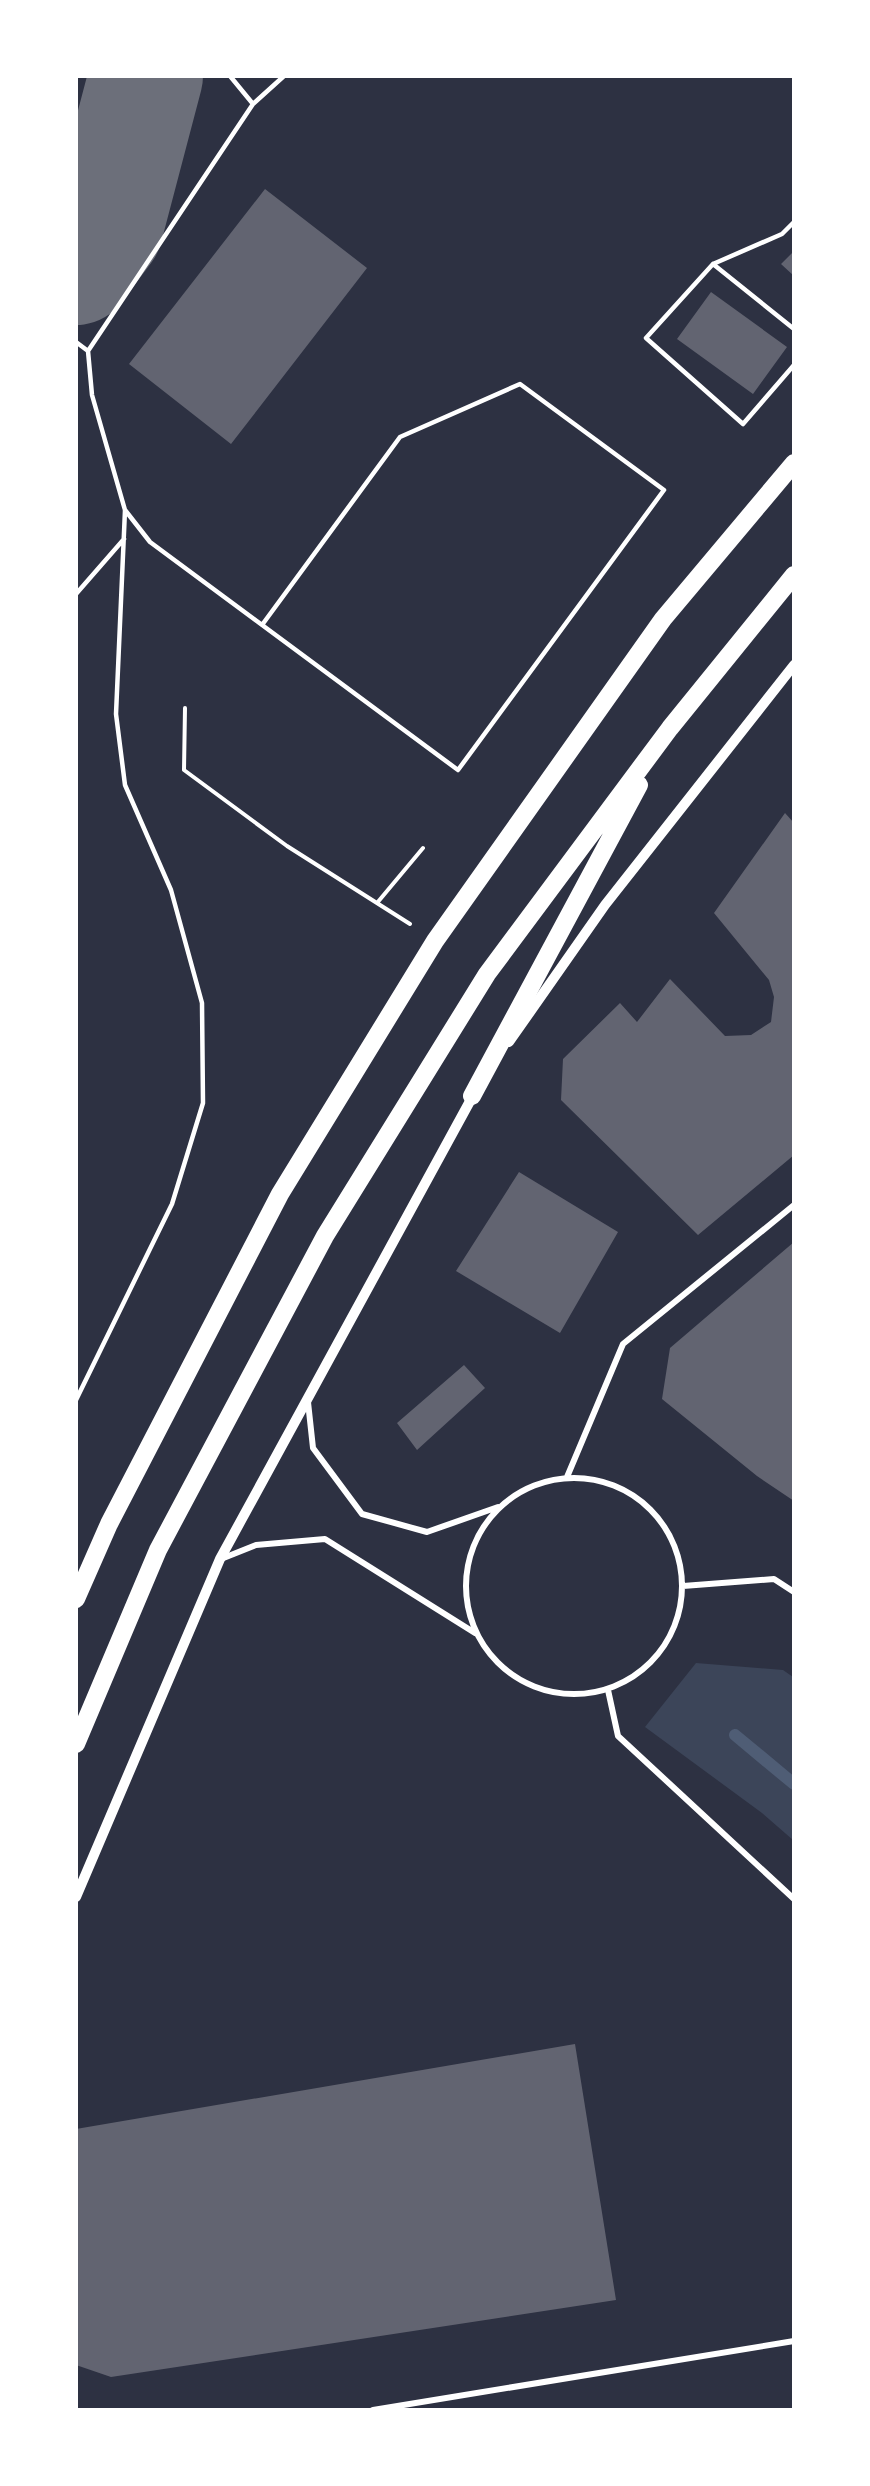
<svg xmlns="http://www.w3.org/2000/svg" width="870" height="2486" font-family="Karla,sans-serif">
<style>
.green{fill:#3c4559}
.lines{fill:none;stroke-linecap:round;stroke-linejoin:round}
.stream{stroke:#4f5d75;stroke-width:12}
.taxiway{stroke:#6c6f7a;stroke-width:114}
.building{fill:#626471}
.path{stroke:#fff;stroke-width:4}
.service{stroke:#fff;stroke-width:4.5}
.minor{stroke:#fff;stroke-width:6}
.tertiary{stroke:#fff;stroke-width:10}
.motorway{stroke:#fff;stroke-width:18}
</style>
<rect width="100%" height="100%" fill="#2d3142"/>
<!-- green -->
<path class="green" d="M 696,1663 L 783,1670 L 793,1677 L 793,1840 L 762,1813 L 645,1727 Z"/>
<g class="lines">
<!-- stream -->
<path class="stream" d="M 735,1735 L 794,1784"/>
<!-- taxiway -->
<path class="taxiway" d="M 76,268 L 106,228 L 146,76"/>
</g>
<!-- building -->
<path class="building" d="M 265,189 L 367,268 L 231,444 L 129,364 Z
M 794,251 L 794,276 L 781,264 Z
M 711,292 L 787,347 L 753,394 L 677,339 Z
M 785,813 L 794,823 L 794,1155 L 698,1235 L 561,1100 L 563,1059 L 620,1003 L 637,1022 L 670,979 L 725,1036 L 751,1035 L 771,1022 L 774,997 L 769,980 L 714,913 Z
M 519,1172 L 618,1232 L 560,1333 L 456,1271 Z
M 794,1242 L 794,1501 L 757,1476 L 662,1399 L 670,1348 Z
M 464,1365 L 485,1388 L 417,1450 L 397,1423 Z
M 575,2044 L 616,2300 L 111,2377 L 76,2365 L 76,2129 Z"/>
<g class="lines">
<!-- path -->
<path class="path" d="M 185,708 L 184,770 L 287,846 L 410,924
M 377,903 L 423,848"/>
<!-- service -->
<path class="service" d="M 230,76 L 253,104
M 794,222 L 782,234 L 713,264 L 646,338 L 743,424 L 794,365
M 713,264 L 794,329
M 76,342 L 88,351
M 125,510 L 150,542 L 458,770 L 664,490 L 520,384 L 400,437 L 262,625
M 76,594 L 124,539
M 76,1400 L 172,1204 L 203,1103 L 202,1003 L 171,890 L 125,785 L 116,714 L 125,510 L 92,395 L 88,351 L 253,104 L 284,76"/>
<!-- minor -->
<path class="minor" d="M 308,1402 L 313,1448 L 362,1514 L 427,1532 L 498,1507
M 567,1477 L 623,1344 L 794,1205
M466 1586a108 108 0 1 1 216 0a108 108 0 1 1-216 0Z
M 221,1559 L 256,1545 L 325,1539 L 475,1633
M 683,1586 L 774,1579 L 794,1592
M 608,1690 L 618,1736 L 794,1899
M 373,2410 L 794,2341"/>
<!-- tertiary -->
<path class="tertiary" d="M 509,1042 L 605,905 L 794,665
M 76,1897 L 220,1559 L 475,1092"/>
<!-- motorway -->
<path class="motorway" d="M 472,1096 L 639,785
M 76,1599 L 109,1524 L 280,1194 L 435,941 L 663,619 L 794,463
M 76,1744 L 158,1550 L 325,1236 L 487,974 L 670,728 L 794,575"/>
</g>
<!-- border -->
<rect width="870" height="2486" fill="none" stroke="#ffffff" stroke-width="156"/>
</svg>
